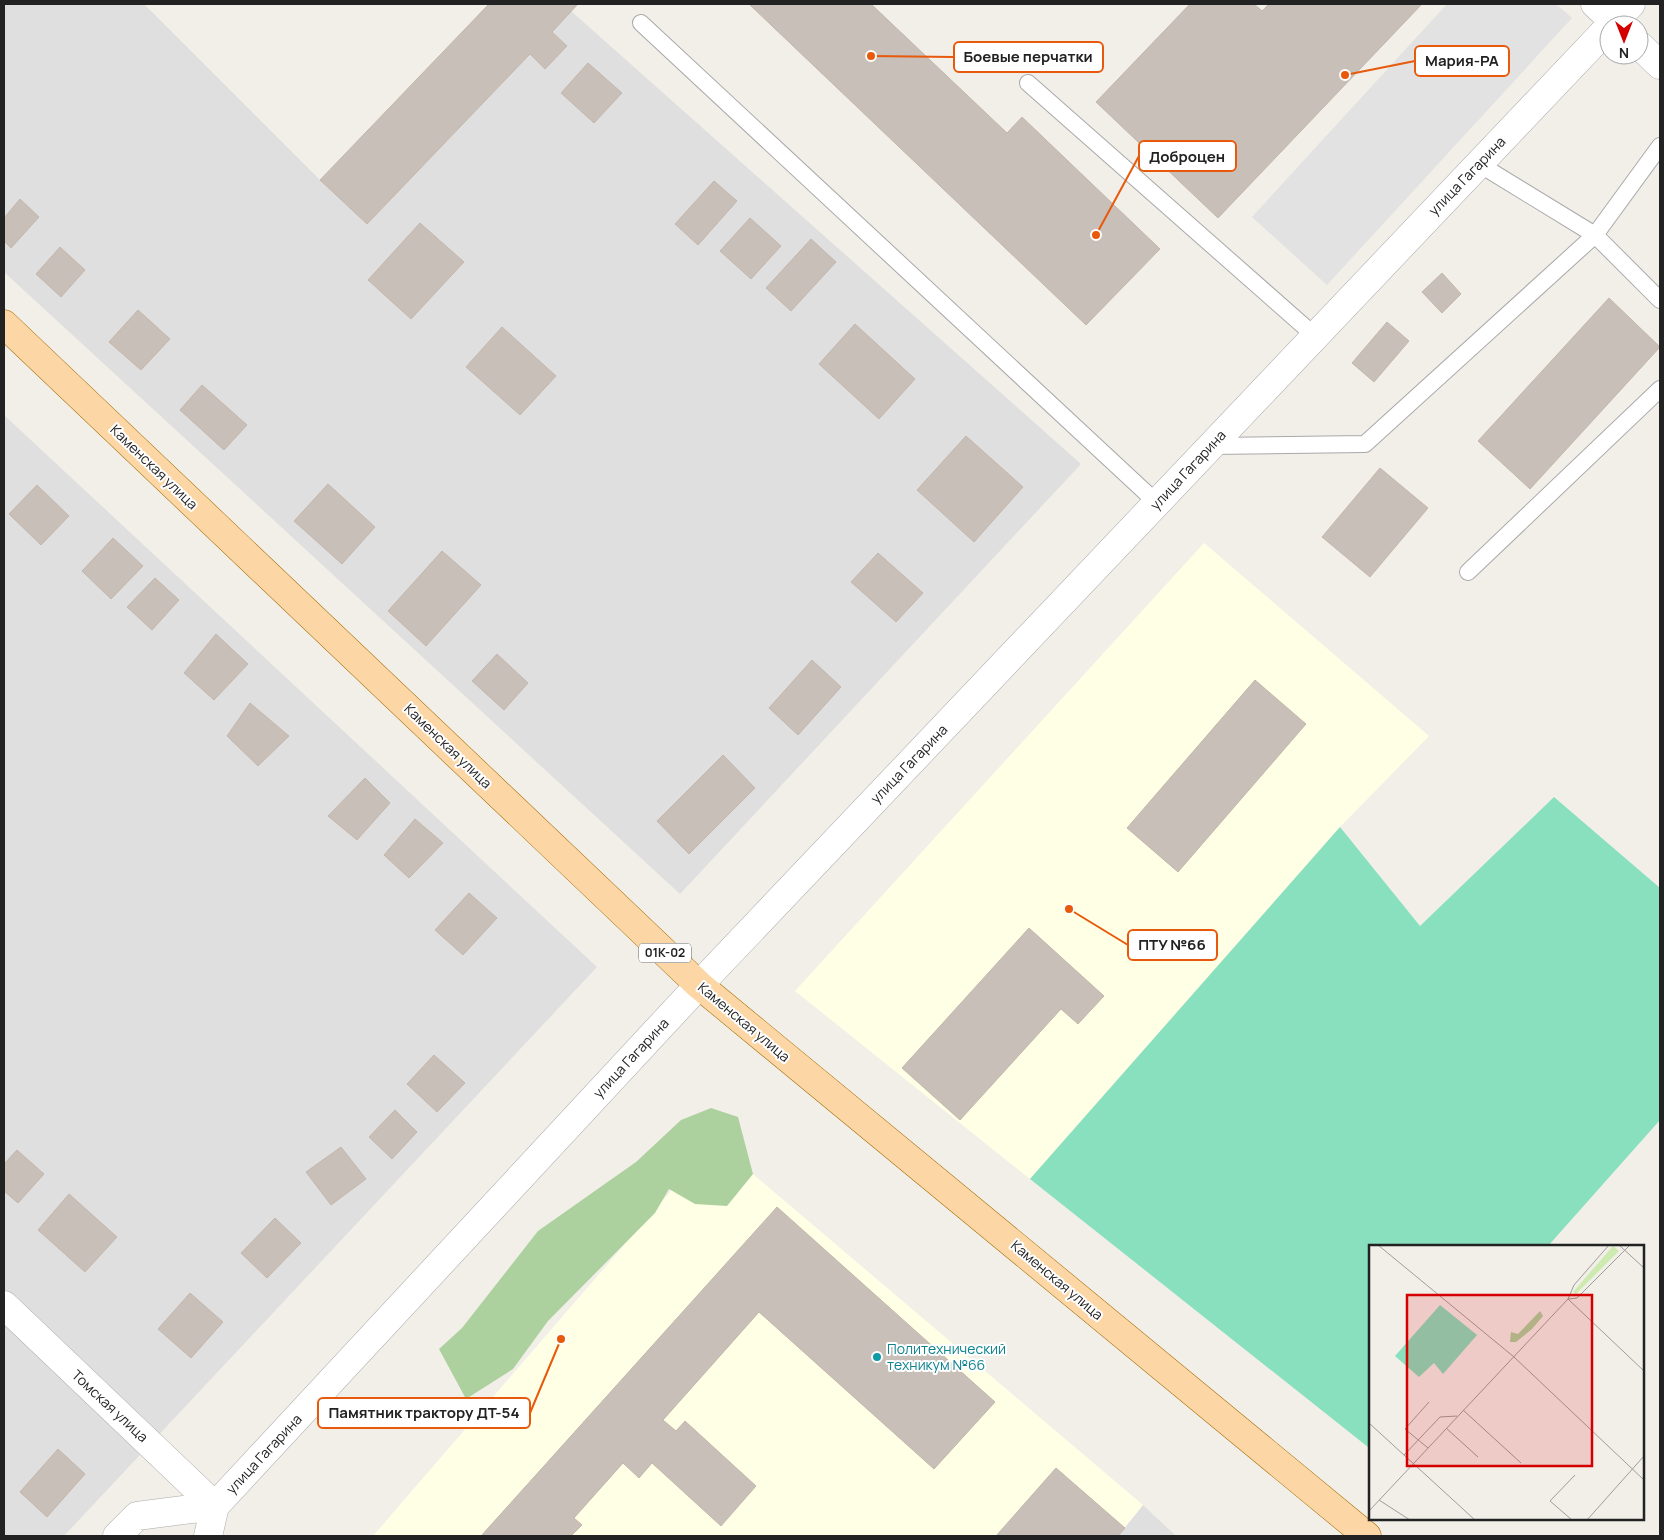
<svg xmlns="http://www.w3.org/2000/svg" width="1664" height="1540" font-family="Manrope,sans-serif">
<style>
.residential{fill:#e0dfdf}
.education{fill:#ffffe5}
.forest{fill:#add19e}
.pitch{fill:#88e0be}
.parking{fill:#e2e2e2}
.building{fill:#c7bfb8;stroke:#c4b6ab}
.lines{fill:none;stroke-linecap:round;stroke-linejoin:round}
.service-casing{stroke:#a9a9a9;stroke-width:18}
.minor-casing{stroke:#a9a9a9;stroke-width:29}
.tertiary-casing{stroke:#a9a9a9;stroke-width:29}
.primary-casing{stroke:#a06b00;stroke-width:29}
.service{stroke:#fff;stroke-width:16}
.minor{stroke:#fff;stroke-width:28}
.tertiary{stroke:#fff;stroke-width:28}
.primary{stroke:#fcd6a4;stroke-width:28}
.culture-dot{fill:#0f9aa8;stroke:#fff;stroke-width:2}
.labels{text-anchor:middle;stroke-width:4;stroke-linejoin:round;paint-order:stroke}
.shield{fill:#fff;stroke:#646464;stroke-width:1}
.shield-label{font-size:12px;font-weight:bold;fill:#222}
.street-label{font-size:14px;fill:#222;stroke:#fff}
.culture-label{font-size:14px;fill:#0d838f;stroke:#fff;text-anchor:start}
.inset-road{fill:none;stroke:#9f9d99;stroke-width:1}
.view{fill:#d40000;fill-opacity:0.15;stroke:#d40000;stroke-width:2.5}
.inset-edge{fill:none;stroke:#222;stroke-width:2.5}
.leader{fill:none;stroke:#e8590c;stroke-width:2}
.callout-dot{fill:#e8590c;stroke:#fff;stroke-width:2}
.callout{fill:#fff;stroke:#e8590c;stroke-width:2}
.callout-label{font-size:15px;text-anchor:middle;font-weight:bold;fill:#222}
</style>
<rect width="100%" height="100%" fill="#f2efe9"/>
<!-- residential -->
<path class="residential" d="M 4,4 L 144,4 L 324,184 L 367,224 L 571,11 L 1081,464 L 680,894 L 4,272 Z
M 4,415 L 597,967 L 64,1536 L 4,1536 Z
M 1143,1505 L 1176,1536 L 1118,1536 Z"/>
<!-- education -->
<path class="education" d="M 1204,543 L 1429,736 L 1340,827 L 1030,1179 L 795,991 Z
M 714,1141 L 1143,1505 L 1118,1536 L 373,1536 Z"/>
<!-- forest -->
<path class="forest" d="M 711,1108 L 738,1117 L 753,1174 L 727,1206 L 695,1204 L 669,1189 L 655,1213 L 548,1321 L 513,1369 L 466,1399 L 439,1349 L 462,1328 L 538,1231 L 636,1162 L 681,1120 Z"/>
<!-- pitch -->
<path class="pitch" d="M 1554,797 L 1660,888 L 1660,1120 L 1548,1246 L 1370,1246 L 1370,1445 L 1368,1447 L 1030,1179 L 1340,827 L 1420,926 Z"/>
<!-- parking -->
<path class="parking" d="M 1447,4 L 1556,4 L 1572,18 L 1327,285 L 1252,217 Z"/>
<!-- building -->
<path class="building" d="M 489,4 L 578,4 L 552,32 L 567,46 L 545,69 L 530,54 L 367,224 L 320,180 Z
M 749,4 L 871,4 L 1007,133 L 1022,117 L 1160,249 L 1086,325 Z
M 1190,4 L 1254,4 L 1262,11 L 1269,4 L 1422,4 L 1218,218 L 1096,102 Z
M 588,63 L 622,93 L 594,123 L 561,93 Z
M 714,181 L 737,201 L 698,245 L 675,224 Z
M 20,199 L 39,217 L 11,248 L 4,241 L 4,218 Z
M 750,218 L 781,246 L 751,279 L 720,251 Z
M 420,223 L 464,262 L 411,319 L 368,280 Z
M 811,239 L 836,262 L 791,311 L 766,288 Z
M 60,247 L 85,270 L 61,297 L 36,274 Z
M 1442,273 L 1461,294 L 1442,313 L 1422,292 Z
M 1609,298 L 1660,347 L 1530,489 L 1478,441 Z
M 138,310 L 170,339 L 141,370 L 109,342 Z
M 1387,322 L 1409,341 L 1374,382 L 1352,363 Z
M 855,324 L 915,379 L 879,419 L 819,364 Z
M 502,327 L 556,376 L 520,415 L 466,367 Z
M 202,385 L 247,425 L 224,450 L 180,410 Z
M 966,436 L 1023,487 L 974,542 L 917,490 Z
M 1380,468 L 1428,508 L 1370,577 L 1322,537 Z
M 328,484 L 375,527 L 342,564 L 294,521 Z
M 37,485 L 69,516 L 41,545 L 9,514 Z
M 113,538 L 143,566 L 111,599 L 82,571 Z
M 442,551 L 481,585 L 426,646 L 388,611 Z
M 878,553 L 923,593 L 896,622 L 851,582 Z
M 155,578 L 179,600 L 152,630 L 127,607 Z
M 216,634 L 248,664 L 214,700 L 184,673 Z
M 497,654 L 528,683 L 504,710 L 472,681 Z
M 812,660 L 841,687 L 798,735 L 769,708 Z
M 1255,680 L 1306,724 L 1178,872 L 1127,828 Z
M 250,703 L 289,736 L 258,766 L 227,736 Z
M 723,755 L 755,788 L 689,854 L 657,821 Z
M 365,778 L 390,803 L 357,840 L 328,816 Z
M 415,819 L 443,843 L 409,878 L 384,855 Z
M 469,893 L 497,918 L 463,955 L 435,930 Z
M 1029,928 L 1104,996 L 1078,1024 L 1061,1009 L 960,1120 L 902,1068 Z
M 434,1055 L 465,1083 L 437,1112 L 407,1084 Z
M 395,1110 L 417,1132 L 392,1159 L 369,1137 Z
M 341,1147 L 366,1179 L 331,1205 L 306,1172 Z
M 17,1150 L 44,1174 L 18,1203 L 4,1191 L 4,1164 Z
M 69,1194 L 117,1237 L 85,1272 L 38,1230 Z
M 777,1207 L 995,1402 L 934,1469 L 759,1312 L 663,1420 L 676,1431 L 685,1421 L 756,1486 L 721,1526 L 652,1463 L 639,1478 L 623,1463 L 574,1518 L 582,1525 L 571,1536 L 481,1536 Z
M 275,1218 L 301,1243 L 267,1278 L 241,1253 Z
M 190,1293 L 223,1322 L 191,1358 L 158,1329 Z
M 58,1449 L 85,1474 L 47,1517 L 20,1492 Z
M 1056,1468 L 1125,1528 L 1118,1536 L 996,1536 Z"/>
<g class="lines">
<!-- service casing -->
<g class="service-casing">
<path id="service" d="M 641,23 L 1157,503
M 1028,83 L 1315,336
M 1479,164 L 1595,235 L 1660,300
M 1211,446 L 1365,444 L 1595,235 L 1660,146
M 1468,572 L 1660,389"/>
</g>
<!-- minor casing -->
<g class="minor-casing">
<path id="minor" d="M 1595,4 L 1618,25
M 1639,45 L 1660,65
M 4,1305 L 215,1506"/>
</g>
<!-- tertiary casing -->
<g class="tertiary-casing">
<path id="tertiary" d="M 1611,25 L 1631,4
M 117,1536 L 137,1516 L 215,1506
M 208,1536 L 215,1506 L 699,985 L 1609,27"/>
</g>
<!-- primary casing -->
<g class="primary-casing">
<path id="primary" d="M 4,324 L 699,985 L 1367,1536"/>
</g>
<!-- service -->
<use href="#service" class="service"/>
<!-- minor -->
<use href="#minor" class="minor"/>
<!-- tertiary -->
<use href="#tertiary" class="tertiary"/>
<!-- primary -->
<use href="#primary" class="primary"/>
</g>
<!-- markers -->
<circle class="culture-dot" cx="877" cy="1357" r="5"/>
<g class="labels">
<!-- shield labels -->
<rect class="shield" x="639" y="943.5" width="52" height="19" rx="4"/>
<g class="shield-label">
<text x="665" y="957">01К-02</text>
</g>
<!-- street labels -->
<g class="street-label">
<text transform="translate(1467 176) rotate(-46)" y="5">улица Гагарина</text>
<text transform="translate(154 467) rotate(44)" y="5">Каменская улица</text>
<text transform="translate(1188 470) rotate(-47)" y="5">улица Гагарина</text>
<text transform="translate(448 746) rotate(44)" y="5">Каменская улица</text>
<text transform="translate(909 764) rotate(-46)" y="5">улица Гагарина</text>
<text transform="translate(744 1022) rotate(40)" y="5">Каменская улица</text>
<text transform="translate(631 1058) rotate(-47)" y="5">улица Гагарина</text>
<text transform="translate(1057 1280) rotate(40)" y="5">Каменская улица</text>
<text transform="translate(110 1406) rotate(43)" y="5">Томская улица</text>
<text transform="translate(264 1454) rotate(-47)" y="5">улица Гагарина</text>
</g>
<!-- culture labels -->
<g class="culture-label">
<text x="887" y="1354">Политехнический<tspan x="887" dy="16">техникум №66</tspan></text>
</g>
</g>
<!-- overview -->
<g transform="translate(1369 1245)">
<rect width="275" height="275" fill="#f2efe9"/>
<path d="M 244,1 L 250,6 L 207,49 L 204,47 Z" fill="#cdebb0"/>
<path d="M 171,66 L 174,71 L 163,84 L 147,97 L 141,97 L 142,87 L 149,89 Z" fill="#add19e"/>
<path d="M 71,60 L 108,90 L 74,129 L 65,118 L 50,132 L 26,111 Z" fill="#88e0be"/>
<path class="inset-road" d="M 9,0 L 145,112 L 275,235M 250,0 L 275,23M 199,54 L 275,126M 199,54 L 208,53 L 261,0M 94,165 L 152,218M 0,178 L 106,275M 77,183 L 109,212M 59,203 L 36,184 L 60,157M 35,210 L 71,172 L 88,171M 10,255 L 41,275M 0,266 L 199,54 L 205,40 L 240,0M 203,275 L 181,256 L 206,230M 218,275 L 275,211"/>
<path class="view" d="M 38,50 L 223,50 L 223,221 L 38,221 Z"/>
<rect width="275" height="275" class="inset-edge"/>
</g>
<!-- callouts -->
<path class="leader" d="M871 56L954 57M1345 75L1415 61M1096 235L1139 156M1069 909L1128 945M561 1339L530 1413"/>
<g class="callout-dot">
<circle cx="871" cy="56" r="5"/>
<circle cx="1345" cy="75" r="5"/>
<circle cx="1096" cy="235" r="5"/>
<circle cx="1069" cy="909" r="5"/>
<circle cx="561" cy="1339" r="5"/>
</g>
<g class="callout">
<rect x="954" y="42" width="149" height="30" rx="5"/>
<rect x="1415" y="46" width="94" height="30" rx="5"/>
<rect x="1139" y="141" width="97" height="30" rx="5"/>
<rect x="1128" y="930" width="89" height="30" rx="5"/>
<rect x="318" y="1398" width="212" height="30" rx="5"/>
</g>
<g class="callout-label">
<text x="1028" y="62">Боевые перчатки</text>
<text x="1462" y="66">Мария-РА</text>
<text x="1187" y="162">Доброцен</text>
<text x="1172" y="950">ПТУ №66</text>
<text x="424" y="1418">Памятник трактору ДТ-54</text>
</g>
<!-- border -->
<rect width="1664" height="1540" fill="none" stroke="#222222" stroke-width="10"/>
<!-- north arrow -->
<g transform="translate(1624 40) rotate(180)"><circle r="24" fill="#ffffff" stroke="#a7a7a7"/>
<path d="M0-4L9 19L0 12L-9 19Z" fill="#d40000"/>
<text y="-8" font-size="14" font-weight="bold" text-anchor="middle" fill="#222222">N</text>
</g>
</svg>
